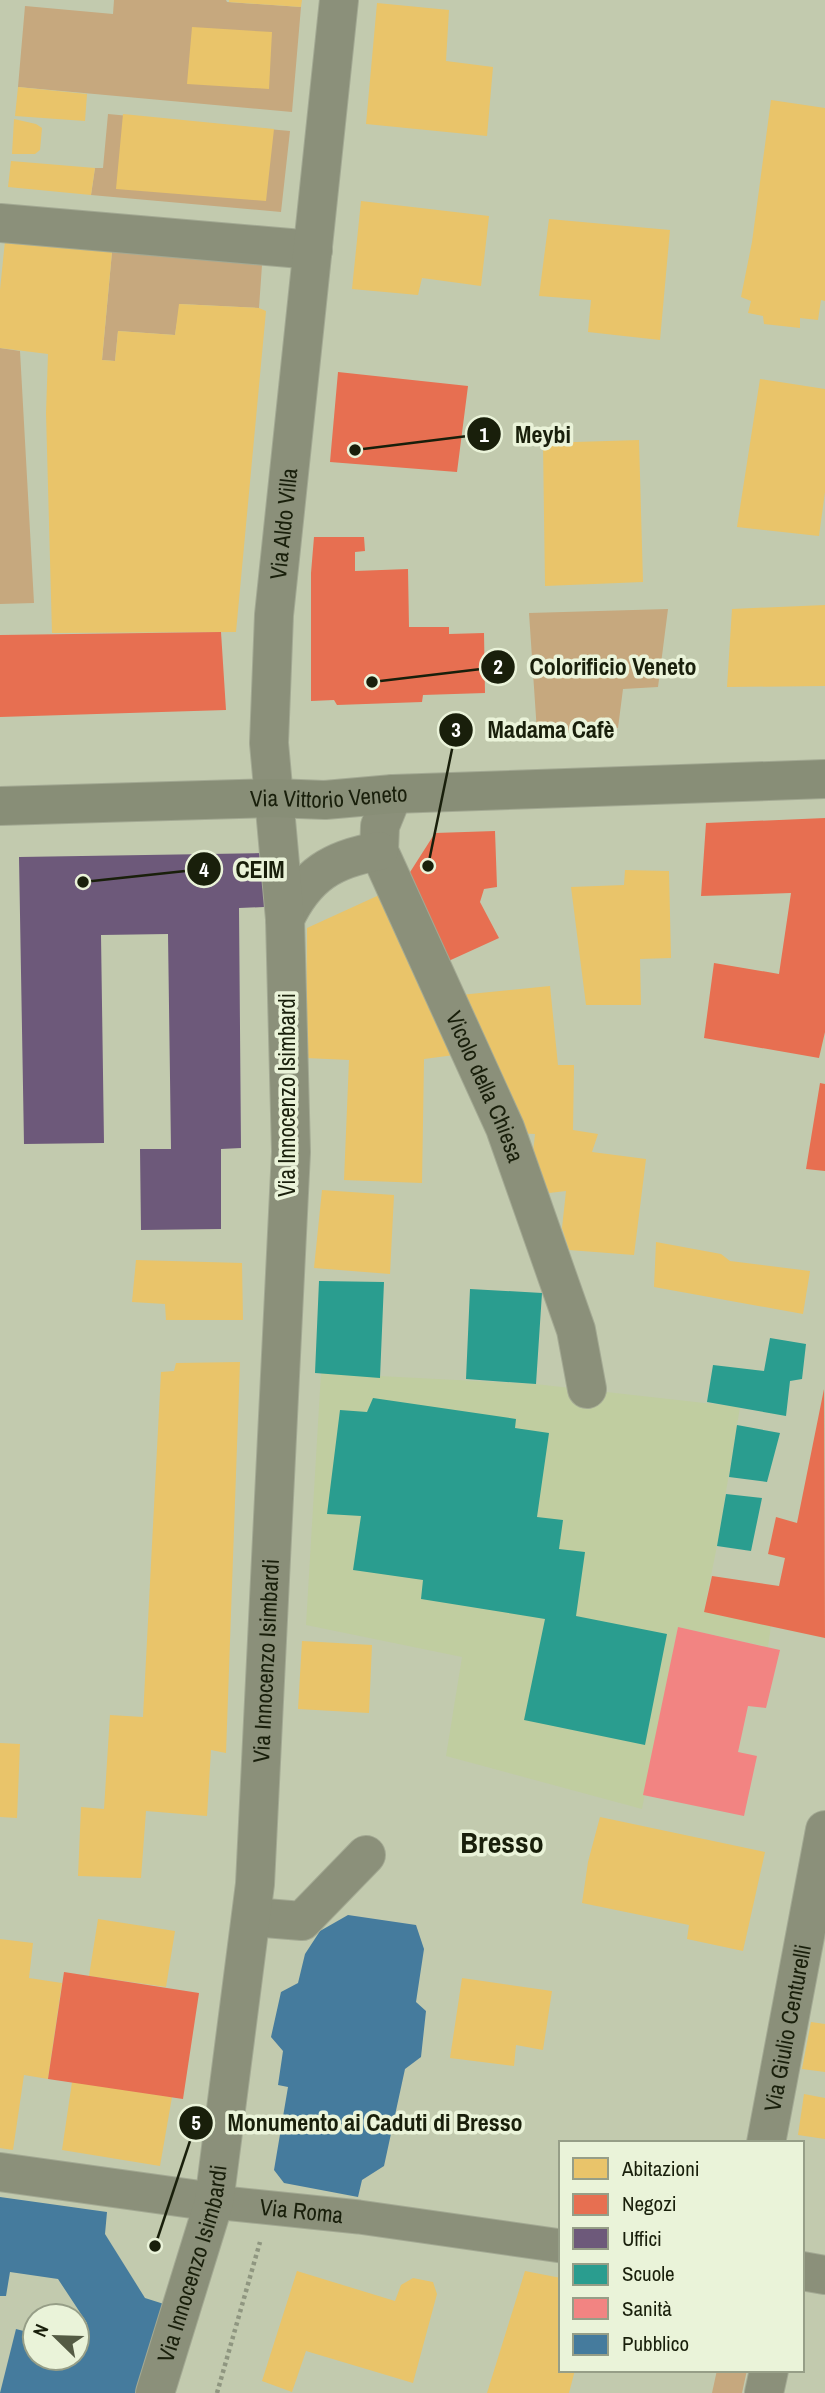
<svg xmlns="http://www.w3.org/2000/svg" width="825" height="2393" font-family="'Archivo Narrow',sans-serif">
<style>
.built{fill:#c0cda0}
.green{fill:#c6a87e}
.homes{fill:#e9c46a}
.shops{fill:#e76f51}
.offices{fill:#6d597a}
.schools{fill:#2a9d8f}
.health{fill:#f28482}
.public{fill:#457b9d}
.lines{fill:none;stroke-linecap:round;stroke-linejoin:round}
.pedestrian-casing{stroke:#a3a993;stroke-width:35}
.minor-casing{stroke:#a3a993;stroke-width:40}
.tertiary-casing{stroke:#a3a993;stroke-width:40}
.secondary-casing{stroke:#a3a993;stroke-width:40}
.path{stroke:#8f9680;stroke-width:4.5;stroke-dasharray:3.5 3.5;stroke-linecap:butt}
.pedestrian{stroke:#8b907a;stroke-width:33}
.minor{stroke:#8b907a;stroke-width:38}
.tertiary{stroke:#8b907a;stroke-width:38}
.secondary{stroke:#888e77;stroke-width:38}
.labels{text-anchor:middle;stroke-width:7;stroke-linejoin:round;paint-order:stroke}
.street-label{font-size:23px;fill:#191f0b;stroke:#eaf3d9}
.district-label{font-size:30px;font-weight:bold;fill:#191f0b;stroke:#eaf3d9}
.leader{fill:none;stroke:#191f0b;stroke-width:2.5}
.callout-dot{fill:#191f0b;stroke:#eaf3d9;stroke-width:2.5}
.mark-label{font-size:21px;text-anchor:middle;font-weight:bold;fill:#fff}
.callout-label{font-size:24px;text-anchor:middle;font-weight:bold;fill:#191f0b;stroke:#eaf3d9;stroke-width:7;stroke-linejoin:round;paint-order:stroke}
</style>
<rect width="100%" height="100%" fill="#c2caae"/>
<!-- built -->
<path class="built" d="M 321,1373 L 535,1384 L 740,1407 L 717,1546 L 704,1611 L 771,1626 L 768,1647 L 678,1627 L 642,1809 L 446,1756 L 462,1657 L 306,1625 Z"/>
<!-- green -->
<path class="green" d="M 114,0 L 226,0 L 227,2 L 301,7 L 292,112 L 18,87 L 25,6 L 113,14 Z
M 108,114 L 290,131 L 281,212 L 91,195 L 95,168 L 103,168 Z
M 112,252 L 262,265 L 259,308 L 180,304 L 175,335 L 118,331 L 115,361 L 102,360 Z
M 0,348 L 20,351 L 34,603 L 0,604 Z
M 668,609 L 658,687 L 623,689 L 618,728 L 537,732 L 529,613 Z
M 717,2370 L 747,2370 L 742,2393 L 712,2393 Z"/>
<!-- homes -->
<path class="homes" d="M 229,0 L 302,0 L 301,7 L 229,2 Z
M 377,3 L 449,10 L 446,61 L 493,67 L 487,136 L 366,124 Z
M 192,27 L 272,32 L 269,89 L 187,84 Z
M 18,87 L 87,94 L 85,121 L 15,116 Z
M 771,100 L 825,108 L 825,301 L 821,300 L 818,320 L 800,318 L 800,328 L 764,324 L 763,316 L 748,313 L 751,301 L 741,297 L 752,242 Z
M 123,114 L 274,129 L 266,201 L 116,189 Z
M 14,119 L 36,124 L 42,128 L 40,150 L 35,154 L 12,154 Z
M 11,161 L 95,168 L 91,195 L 8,187 Z
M 361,201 L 489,216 L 481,286 L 422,278 L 418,295 L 352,289 Z
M 549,219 L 670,230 L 660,340 L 588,332 L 591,300 L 539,296 Z
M 5,241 L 112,252 L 102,360 L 115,361 L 118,331 L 175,335 L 179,304 L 259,308 L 266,311 L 236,632 L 52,633 L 46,413 L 48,354 L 0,348 L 0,290 Z
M 760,379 L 825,389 L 825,492 L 819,536 L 737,527 Z
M 639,440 L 643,582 L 545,586 L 543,443 Z
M 825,605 L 825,686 L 727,687 L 732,609 Z
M 625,870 L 669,871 L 671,958 L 640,959 L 641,1005 L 586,1005 L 571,887 L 624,885 Z
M 388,891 L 462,1054 L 424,1059 L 422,1183 L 344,1180 L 349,1060 L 306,1058 L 307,928 Z
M 550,986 L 558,1065 L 574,1065 L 573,1130 L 598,1134 L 592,1152 L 646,1159 L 634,1255 L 569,1250 L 562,1228 L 566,1191 L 549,1193 L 533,1153 L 535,1134 L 514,1133 L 460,995 Z
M 322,1190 L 394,1195 L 390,1274 L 314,1268 Z
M 656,1242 L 721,1254 L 730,1261 L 810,1271 L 803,1314 L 654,1287 Z
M 136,1260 L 242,1263 L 243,1320 L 166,1320 L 165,1304 L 132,1302 Z
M 240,1362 L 226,1753 L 211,1750 L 207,1816 L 146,1811 L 141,1878 L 78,1876 L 81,1807 L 104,1809 L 110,1715 L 143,1717 L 161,1372 L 174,1371 L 176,1363 Z
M 302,1641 L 372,1645 L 369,1713 L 298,1709 Z
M 0,1743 L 20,1744 L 17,1818 L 0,1817 Z
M 600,1817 L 765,1852 L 743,1951 L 687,1939 L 689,1925 L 582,1903 L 588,1862 Z
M 98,1919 L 175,1931 L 166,1987 L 89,1976 Z
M 0,1939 L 33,1943 L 29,1978 L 62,1983 L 48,2079 L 24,2075 L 13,2150 L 0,2148 Z
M 462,1978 L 552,1991 L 543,2050 L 516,2045 L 514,2066 L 450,2058 Z
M 811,2022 L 825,2024 L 825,2072 L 802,2069 Z
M 72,2082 L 172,2097 L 160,2166 L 62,2150 Z
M 804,2094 L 825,2098 L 825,2139 L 798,2135 Z
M 297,2271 L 395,2301 L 401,2285 L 413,2278 L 433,2282 L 437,2294 L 413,2383 L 306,2351 L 292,2392 L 262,2381 Z
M 525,2271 L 561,2278 L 561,2370 L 575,2370 L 569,2393 L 487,2393 Z"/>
<!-- shops -->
<path class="shops" d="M 338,372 L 468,386 L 457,472 L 330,462 Z
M 314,537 L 364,537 L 365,551 L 355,552 L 355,571 L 408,569 L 409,627 L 449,627 L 449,634 L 484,633 L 485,693 L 423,695 L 422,702 L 337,705 L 334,700 L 311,701 L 311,573 Z
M 221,632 L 226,710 L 0,717 L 0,635 Z
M 825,818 L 825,1032 L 819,1058 L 704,1038 L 714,963 L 779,974 L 791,893 L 701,896 L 706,823 Z
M 495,831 L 497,887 L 484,889 L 480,902 L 499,938 L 442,964 L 405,880 L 435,833 Z
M 820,1083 L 825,1084 L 825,1171 L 806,1169 Z
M 824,1389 L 825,1638 L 704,1612 L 712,1576 L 779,1586 L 785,1558 L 768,1554 L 776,1517 L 797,1523 Z
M 64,1972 L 199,1993 L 183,2099 L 48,2079 Z"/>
<!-- offices -->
<path class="offices" d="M 264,853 L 264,907 L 239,908 L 241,1148 L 221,1149 L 221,1229 L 141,1230 L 140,1149 L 171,1149 L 168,934 L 101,935 L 104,1143 L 24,1144 L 19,857 Z"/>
<!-- schools -->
<path class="schools" d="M 319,1281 L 384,1282 L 380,1378 L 315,1373 Z
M 470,1289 L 542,1293 L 536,1384 L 466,1379 Z
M 770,1338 L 806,1344 L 802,1379 L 790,1381 L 786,1416 L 707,1402 L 713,1365 L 764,1371 Z
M 373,1398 L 516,1419 L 515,1428 L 549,1433 L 537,1517 L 563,1520 L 559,1549 L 585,1552 L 576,1616 L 667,1634 L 645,1745 L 524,1720 L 545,1619 L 421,1599 L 423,1580 L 353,1570 L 361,1516 L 327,1514 L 340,1410 L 367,1412 Z
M 737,1425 L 780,1433 L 767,1482 L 729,1477 Z
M 726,1494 L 762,1498 L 751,1551 L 717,1546 Z"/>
<!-- health -->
<path class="health" d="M 678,1627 L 780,1650 L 766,1708 L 748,1706 L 738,1752 L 757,1756 L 744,1816 L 643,1795 Z"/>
<!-- public -->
<path class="public" d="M 348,1915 L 416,1925 L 424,1949 L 416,2002 L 426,2011 L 421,2057 L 405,2069 L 384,2166 L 362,2180 L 358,2197 L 284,2183 L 274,2170 L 288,2087 L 278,2085 L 283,2051 L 271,2037 L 281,1992 L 298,1983 L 305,1954 L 320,1931 Z
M 0,2197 L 107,2212 L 105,2234 L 145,2298 L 167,2305 L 142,2393 L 0,2393 L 16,2329 L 35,2334 L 35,2358 L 77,2358 L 77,2346 L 80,2347 L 87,2323 L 58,2279 L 10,2272 L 6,2296 L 0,2296 Z"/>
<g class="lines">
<!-- pedestrian casing -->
<g class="pedestrian-casing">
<g id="pedestrian">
<path id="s1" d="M 214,2202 L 359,2217 L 561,2246"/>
</g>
</g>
<!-- minor casing -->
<g class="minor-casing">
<g id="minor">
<path d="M 0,223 L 313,250"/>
<path id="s2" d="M 393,794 L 380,826 L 379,851 L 505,1128 L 576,1330 L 587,1389"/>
<path id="s3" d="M 274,798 L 269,743 L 274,615 L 339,0"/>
<path d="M 285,919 C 306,875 332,859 379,851"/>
<path d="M 252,1917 L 302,1921 L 366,1855"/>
<path d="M 0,2172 L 214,2202"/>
<path d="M 802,2271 L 825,2275"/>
</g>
</g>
<!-- tertiary casing -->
<g class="tertiary-casing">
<g id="tertiary">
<path id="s4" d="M 766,2143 L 825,1830"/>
<path id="s5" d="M 155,2393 L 214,2202 L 255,1884 L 291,1152 L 285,919 L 274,798"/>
<path d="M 764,2393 L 769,2370"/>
</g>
</g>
<!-- secondary casing -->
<g class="secondary-casing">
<g id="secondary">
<path id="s6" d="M 0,806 L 274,798 L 325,800 L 393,794 L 825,779"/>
</g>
</g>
<!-- path -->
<path class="path" d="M 217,2393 L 260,2242"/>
<!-- pedestrian -->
<use href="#pedestrian" class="pedestrian"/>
<!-- minor -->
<use href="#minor" class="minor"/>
<!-- tertiary -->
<use href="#tertiary" class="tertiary"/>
<!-- secondary -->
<use href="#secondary" class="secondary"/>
</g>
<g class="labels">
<!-- street labels -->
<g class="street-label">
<text dy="8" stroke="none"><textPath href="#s3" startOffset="275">Via Aldo Villa</textPath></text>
<text dy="8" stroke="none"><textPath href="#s6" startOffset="329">Via Vittorio Veneto</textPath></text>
<text dy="8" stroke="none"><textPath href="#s2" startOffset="318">Vicolo della Chiesa</textPath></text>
<text transform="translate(287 1095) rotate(-90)" y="8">Via Innocenzo Isimbardi</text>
<text dy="8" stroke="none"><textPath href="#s5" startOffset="744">Via Innocenzo Isimbardi</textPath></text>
<text dy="8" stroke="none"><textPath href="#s4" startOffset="117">Via Giulio Centurelli</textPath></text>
<text dy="8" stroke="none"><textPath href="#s1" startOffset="88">Via Roma</textPath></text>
<text dy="8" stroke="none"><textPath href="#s5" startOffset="135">Via Innocenzo Isimbardi</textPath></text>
</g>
<!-- district labels -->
<g class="district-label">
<text x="502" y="1853">Bresso</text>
</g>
</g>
<!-- callouts -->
<path class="leader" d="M355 450L484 434M372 682L498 667M428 866L456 730M83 882L204 869M155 2246L196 2123"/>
<g class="callout-dot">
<circle cx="355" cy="450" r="7"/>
<circle cx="372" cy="682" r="7"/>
<circle cx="428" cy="866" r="7"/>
<circle cx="83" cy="882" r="7"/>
<circle cx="155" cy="2246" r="7"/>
<circle cx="484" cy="434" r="18"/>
<circle cx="498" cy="667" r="18"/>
<circle cx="456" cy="730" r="18"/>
<circle cx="204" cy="869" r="18"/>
<circle cx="196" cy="2123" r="18"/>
</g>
<g class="mark-label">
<text x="484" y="442">1</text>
<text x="498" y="674">2</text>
<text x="456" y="737">3</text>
<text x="204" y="877">4</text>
<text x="196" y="2130">5</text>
</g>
<g class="callout-label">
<text x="543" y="443">Meybi</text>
<text x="613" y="675">Colorificio Veneto</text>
<text x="551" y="738">Madama Cafè</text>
<text x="260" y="878">CEIM</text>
<text x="375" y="2131">Monumento ai Caduti di Bresso</text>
</g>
<!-- legend -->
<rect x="559" y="2141" width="245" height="231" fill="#eaf3d9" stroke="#969e87" stroke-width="2"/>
<rect x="573" y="2158" width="35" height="21" fill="#e9c46a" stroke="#969e87" stroke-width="2"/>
<text x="622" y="2176" font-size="21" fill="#191f0b">Abitazioni</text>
<rect x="573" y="2194" width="35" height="21" fill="#e76f51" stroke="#969e87" stroke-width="2"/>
<text x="622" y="2211" font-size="21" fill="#191f0b">Negozi</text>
<rect x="573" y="2228" width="35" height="21" fill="#6d597a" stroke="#969e87" stroke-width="2"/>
<text x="622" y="2246" font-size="21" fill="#191f0b">Uffici</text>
<rect x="573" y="2264" width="35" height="21" fill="#2a9d8f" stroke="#969e87" stroke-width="2"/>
<text x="622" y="2281" font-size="21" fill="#191f0b">Scuole</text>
<rect x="573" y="2298" width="35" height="21" fill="#f28482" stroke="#969e87" stroke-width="2"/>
<text x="622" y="2316" font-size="21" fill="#191f0b">Sanità</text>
<rect x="573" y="2334" width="35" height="21" fill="#457b9d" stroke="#969e87" stroke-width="2"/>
<text x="622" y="2351" font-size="21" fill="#191f0b">Pubblico</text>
<!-- north arrow -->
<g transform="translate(56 2337) rotate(293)"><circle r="33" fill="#eaf3d9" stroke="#969e87" stroke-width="2"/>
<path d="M0-5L12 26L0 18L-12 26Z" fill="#545b44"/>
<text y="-10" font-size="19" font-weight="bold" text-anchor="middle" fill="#191f0b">N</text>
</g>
</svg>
